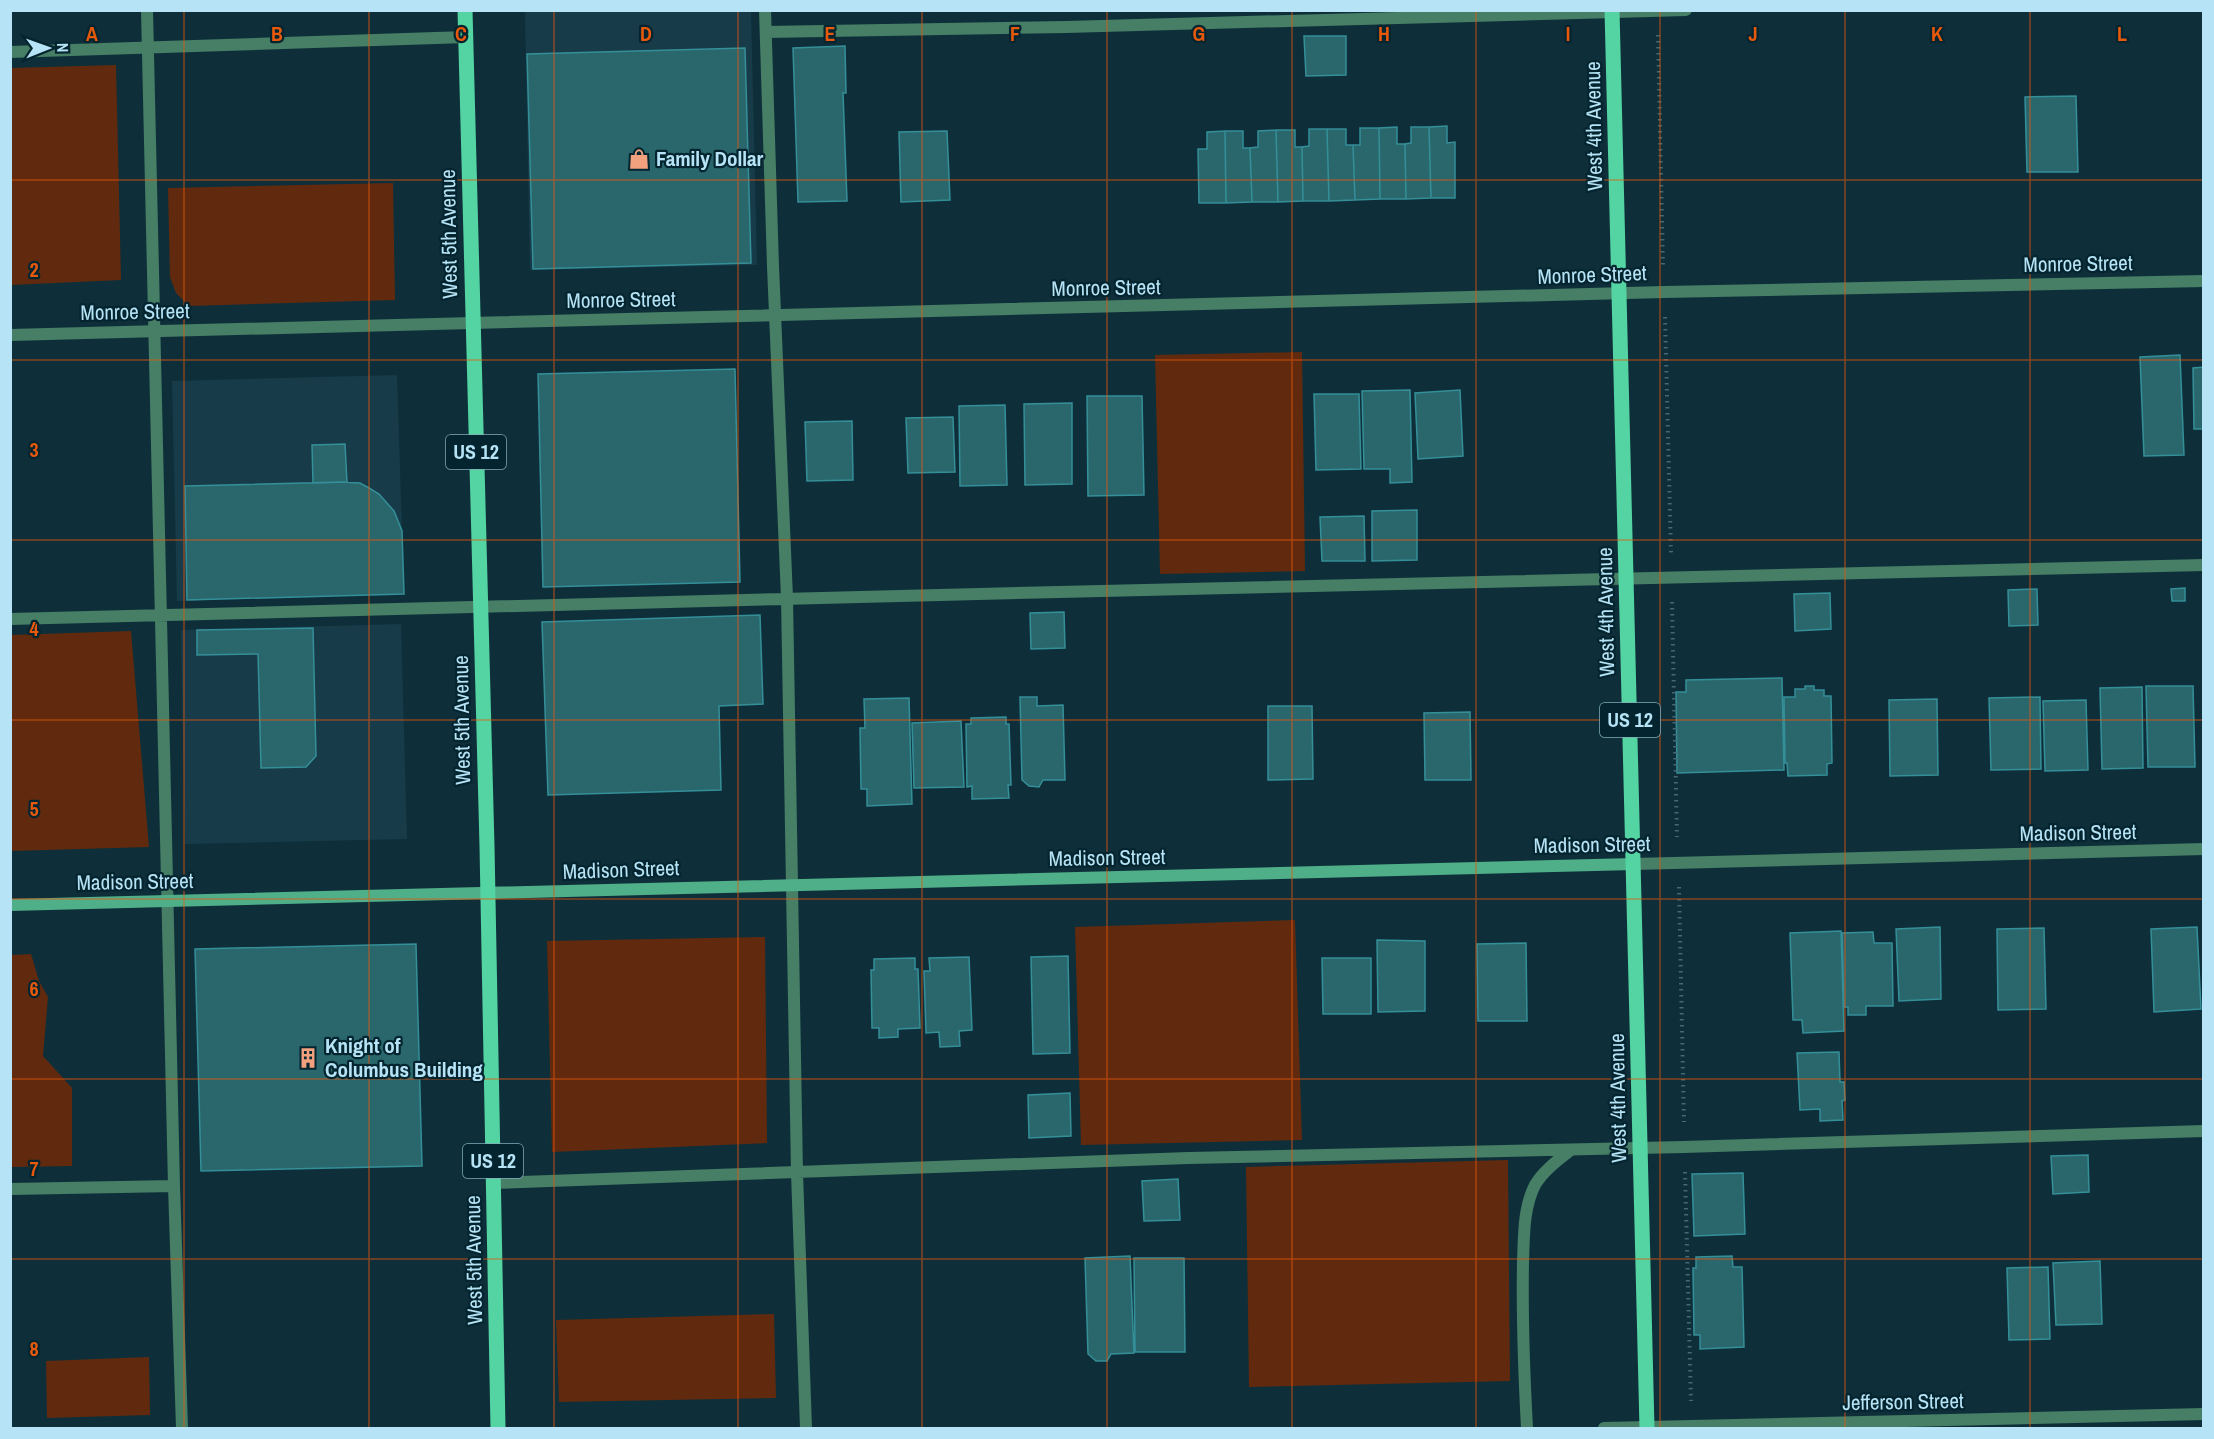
<svg xmlns="http://www.w3.org/2000/svg" width="2214" height="1439" font-family="'Archivo Narrow',sans-serif">
<style>
.built{fill:#173b49}
.green{fill:#612a0e}
.building{fill:#29676d;stroke:#358f98;stroke-width:1.5}
.lines{fill:none;stroke-linecap:round;stroke-linejoin:round}
.path{stroke:#446977;stroke-width:4;stroke-dasharray:1.5 4.5;stroke-linecap:butt}
.lane{stroke:#467f66;stroke-width:12}
.street{stroke:#467f66;stroke-width:12}
.secondary{stroke:#4faf88;stroke-width:12}
.primary{stroke:#53d4a2;stroke-width:15}
.grid{fill:none;stroke:#e8590c;stroke-width:1.5;stroke-opacity:0.55}
.labels{text-anchor:middle;stroke-width:4.5;stroke-linejoin:round;paint-order:stroke}
.shield{fill:#04252f;stroke:#81aaba;stroke-width:1.5}
.shield-label{font-size:20px;font-weight:bold;fill:#b6e3f5}
.street-label{font-size:21px;fill:#b6e3f5;stroke:#04252f}
.poi-label{font-size:21px;font-weight:bold;fill:#b6e3f5;stroke:#04252f;text-anchor:start}
.grid-label{font-size:20px;text-anchor:middle;font-weight:bold;fill:#e8590c;stroke:#04252f;stroke-width:4.5;stroke-linejoin:round;paint-order:stroke}
</style>
<rect width="100%" height="100%" fill="#0e2f3a"/>
<!-- built -->
<path class="built" d="M 525,11 L 751,11 L 757,265 L 530,270 Z
M 397,375 L 404,594 L 177,601 L 172,381 Z
M 401,624 L 407,839 L 185,844 L 181,630 Z"/>
<!-- green -->
<path class="green" d="M 116,65 L 121,280 L 11,285 L 11,68 Z
M 393,183 L 395,300 L 189,306 L 176,293 L 170,277 L 168,188 Z
M 1302,352 L 1305,571 L 1160,574 L 1155,355 Z
M 131,631 L 149,847 L 11,851 L 11,635 Z
M 1295,920 L 1302,1140 L 1081,1145 L 1075,927 Z
M 765,937 L 767,1143 L 552,1152 L 547,941 Z
M 31,954 L 39,981 L 48,997 L 43,1056 L 72,1088 L 72,1166 L 11,1167 L 11,955 Z
M 1508,1160 L 1510,1381 L 1249,1387 L 1246,1167 Z
M 774,1314 L 776,1398 L 559,1402 L 556,1320 Z
M 149,1357 L 150,1415 L 47,1418 L 46,1361 Z"/>
<!-- building -->
<path class="building" d="M 1304,36 L 1346,36 L 1346,75 L 1306,76 Z
M 845,46 L 846,93 L 843,93 L 847,201 L 798,202 L 793,48 Z
M 745,48 L 751,263 L 533,269 L 527,54 Z
M 2076,96 L 2078,172 L 2027,172 L 2025,97 Z
M 1447,126 L 1447,143 L 1455,142 L 1455,198 L 1431,198 L 1429,127 Z
M 1397,127 L 1397,144 L 1405,144 L 1406,199 L 1380,199 L 1379,128 Z
M 1411,127 L 1429,127 L 1431,198 L 1406,199 L 1405,144 L 1411,143 Z
M 1360,128 L 1379,128 L 1380,199 L 1355,200 L 1353,145 L 1360,145 Z
M 1309,129 L 1327,129 L 1329,201 L 1303,201 L 1302,147 L 1309,146 Z
M 1327,129 L 1346,129 L 1346,145 L 1353,145 L 1355,200 L 1329,201 Z
M 1276,130 L 1295,130 L 1295,147 L 1302,147 L 1303,201 L 1278,202 Z
M 1276,130 L 1278,202 L 1252,202 L 1250,148 L 1258,147 L 1258,131 Z
M 947,131 L 950,200 L 901,202 L 899,132 Z
M 1225,131 L 1226,203 L 1199,203 L 1198,149 L 1207,149 L 1207,132 Z
M 1225,131 L 1243,131 L 1243,148 L 1250,148 L 1252,202 L 1226,203 Z
M 2180,355 L 2184,455 L 2144,456 L 2140,357 Z
M 2204,367 L 2204,429 L 2194,429 L 2193,368 Z
M 735,369 L 740,582 L 543,587 L 538,374 Z
M 1410,390 L 1412,482 L 1390,483 L 1390,469 L 1364,469 L 1362,391 Z
M 1460,390 L 1463,456 L 1418,459 L 1415,393 Z
M 1314,394 L 1359,394 L 1361,469 L 1316,470 Z
M 1087,396 L 1142,396 L 1144,495 L 1088,496 Z
M 1072,403 L 1072,484 L 1025,485 L 1024,404 Z
M 1005,405 L 1007,485 L 960,486 L 959,406 Z
M 953,417 L 955,472 L 908,473 L 906,418 Z
M 852,421 L 853,480 L 807,481 L 805,422 Z
M 345,444 L 347,482 L 313,483 L 312,445 Z
M 342,482 L 360,483 L 369,488 L 379,494 L 394,511 L 402,531 L 404,594 L 187,600 L 185,486 Z
M 1417,510 L 1417,560 L 1372,561 L 1372,511 Z
M 1364,516 L 1365,561 L 1322,561 L 1320,517 Z
M 2185,588 L 2185,601 L 2172,601 L 2171,589 Z
M 2037,589 L 2038,625 L 2009,626 L 2008,590 Z
M 1830,593 L 1831,629 L 1795,631 L 1794,594 Z
M 1064,612 L 1065,648 L 1031,649 L 1030,613 Z
M 760,615 L 763,704 L 719,706 L 721,790 L 548,795 L 542,622 Z
M 313,628 L 316,756 L 306,767 L 261,768 L 258,654 L 197,655 L 197,630 Z
M 1782,678 L 1784,770 L 1677,773 L 1676,692 L 1686,692 L 1686,680 Z
M 1805,686 L 1814,686 L 1814,690 L 1824,690 L 1824,696 L 1831,696 L 1832,763 L 1827,764 L 1827,775 L 1788,776 L 1787,763 L 1785,763 L 1784,697 L 1795,697 L 1795,689 L 1805,689 Z
M 2146,686 L 2193,686 L 2195,767 L 2148,767 Z
M 2142,687 L 2143,768 L 2102,769 L 2100,688 Z
M 1020,697 L 1037,697 L 1037,706 L 1063,705 L 1065,780 L 1043,780 L 1039,787 L 1029,786 L 1022,780 Z
M 2040,697 L 2041,769 L 1991,770 L 1989,698 Z
M 909,698 L 912,804 L 867,806 L 867,789 L 861,789 L 860,728 L 865,728 L 864,699 Z
M 1937,699 L 1938,775 L 1890,776 L 1889,700 Z
M 2086,700 L 2088,770 L 2045,771 L 2043,701 Z
M 1268,706 L 1312,706 L 1313,779 L 1268,780 Z
M 1470,712 L 1471,780 L 1425,780 L 1424,713 Z
M 1006,717 L 1006,724 L 1009,724 L 1011,785 L 1008,785 L 1009,798 L 972,799 L 972,786 L 967,787 L 966,724 L 971,724 L 971,718 Z
M 961,721 L 964,787 L 914,788 L 912,723 Z
M 1940,927 L 1941,999 L 1899,1001 L 1896,929 Z
M 2197,927 L 2201,1009 L 2154,1012 L 2151,929 Z
M 2044,928 L 2046,1009 L 1998,1010 L 1997,929 Z
M 1841,931 L 1844,1031 L 1803,1033 L 1802,1020 L 1793,1020 L 1790,933 Z
M 1873,932 L 1874,943 L 1892,943 L 1893,1006 L 1866,1006 L 1866,1015 L 1848,1015 L 1848,1007 L 1844,1007 L 1842,933 Z
M 1377,940 L 1425,941 L 1425,1011 L 1378,1012 Z
M 1526,943 L 1527,1021 L 1478,1021 L 1477,944 Z
M 416,944 L 422,1166 L 201,1171 L 195,949 Z
M 1068,956 L 1070,1053 L 1033,1054 L 1031,957 Z
M 969,957 L 972,1030 L 959,1031 L 960,1046 L 940,1047 L 939,1032 L 926,1033 L 924,971 L 930,971 L 929,958 Z
M 915,958 L 915,969 L 918,969 L 920,1028 L 898,1029 L 898,1037 L 879,1038 L 879,1028 L 872,1028 L 871,970 L 874,970 L 874,959 Z
M 1322,958 L 1371,958 L 1371,1014 L 1323,1014 Z
M 1839,1052 L 1840,1082 L 1844,1082 L 1845,1100 L 1842,1101 L 1843,1120 L 1820,1121 L 1820,1109 L 1800,1110 L 1797,1053 Z
M 1070,1093 L 1071,1136 L 1029,1138 L 1028,1095 Z
M 2088,1155 L 2089,1192 L 2053,1194 L 2051,1156 Z
M 1743,1173 L 1745,1234 L 1694,1236 L 1692,1174 Z
M 1178,1179 L 1180,1220 L 1144,1221 L 1142,1181 Z
M 1130,1256 L 1134,1353 L 1111,1354 L 1107,1361 L 1096,1361 L 1088,1354 L 1085,1258 Z
M 1732,1256 L 1733,1267 L 1742,1267 L 1744,1347 L 1700,1349 L 1700,1335 L 1694,1335 L 1693,1268 L 1696,1268 L 1696,1257 Z
M 1134,1258 L 1184,1258 L 1185,1352 L 1135,1352 Z
M 2100,1261 L 2102,1324 L 2056,1325 L 2053,1263 Z
M 2048,1267 L 2050,1339 L 2009,1340 L 2007,1268 Z"/>
<g class="lines">
<!-- path -->
<path class="path" d="M 1658,35 L 1663,268
M 1665,317 L 1671,553
M 1672,602 L 1677,837
M 1679,887 L 1684,1122
M 1685,1172 L 1691,1401"/>
<!-- lane -->
<path class="lane" d="M 147,10 L 174,1186 L 182,1428
M 765,10 L 773,266 L 787,598 L 797,1173 L 806,1428
M 766,32 L 1066,27 L 1686,10
M 10,52 L 466,37
M 10,619 C 741,596 1473,585 2204,565
M 493,1183 L 1188,1158 L 1684,1147 L 2204,1131
M 10,1189 L 174,1186
M 1527,1428 C 1524,1373 1522,1318 1523,1262 C 1524,1238 1523,1208 1535,1185 C 1543,1171 1558,1160 1571,1150"/>
<!-- street -->
<path class="street" d="M 10,335 L 1664,292 L 2204,281
M 1634,864 L 2204,849
M 1604,1428 L 2204,1414"/>
<!-- secondary -->
<path class="secondary" d="M 10,905 L 1634,864"/>
<!-- primary -->
<path class="primary" d="M 465,10 L 487,846 L 498,1428
M 1612,10 L 1647,1428"/>
</g>
<!-- grid -->
<path class="grid" d="M 184,10 L 184,1428M 369,10 L 369,1428M 554,10 L 554,1428M 738,10 L 738,1428M 922,10 L 922,1428M 1107,10 L 1107,1428M 1292,10 L 1292,1428M 1476,10 L 1476,1428M 1660,10 L 1660,1428M 1845,10 L 1845,1428M 2030,10 L 2030,1428M 10,180 L 2204,180M 10,360 L 2204,360M 10,540 L 2204,540M 10,720 L 2204,720M 10,899 L 2204,899M 10,1079 L 2204,1079M 10,1259 L 2204,1259"/>
<!-- icons -->
<defs>
<g id="shop-bare" transform="scale(1.62)"><path d="M-5-2.5h2.3a2.7 3.5 0 0 1 5.4 0H5L5.5 6h-11ZM-1.5-2.5h3a1.5 2.3 0 0 0-3 0Z" fill="#f2a17e" stroke="#04252f" stroke-width="2.5" paint-order="stroke"/></g>
<g id="building-bare" transform="scale(1.62)"><path d="M-4-6H4V6H1V3H-1V6H-4ZM-2.5-4.3h1.7v1.8h-1.7ZM.8-4.3h1.7v1.8H.8ZM-2.5-1h1.7V.8h-1.7ZM.8-1h1.7V.8H.8Z" fill="#f2a17e" stroke="#04252f" stroke-width="2.5" paint-order="stroke"/></g>
</defs>
<g fill-rule="evenodd">
<use href="#shop-bare" x="639" y="159"/>
<use href="#building-bare" x="308" y="1058"/>
</g>
<g class="labels">
<!-- shield labels -->
<g class="shield">
<rect x="446" y="435" width="60" height="34" rx="4.5"/>
<rect x="1600" y="703" width="60" height="34" rx="4.5"/>
<rect x="463" y="1144" width="60" height="34" rx="4.5"/>
</g>
<g class="shield-label">
<text x="476" y="459">US 12</text>
<text x="1630" y="727">US 12</text>
<text x="493" y="1168">US 12</text>
</g>
<!-- street labels -->
<g class="street-label">
<text transform="translate(1594 126) rotate(-91)" y="7">West 4th Avenue</text>
<text transform="translate(449 234) rotate(-91)" y="7">West 5th Avenue</text>
<text transform="translate(2078 264) rotate(-1)" y="7">Monroe Street</text>
<text transform="translate(1592 275) rotate(-2)" y="7">Monroe Street</text>
<text transform="translate(1106 288) rotate(-1)" y="7">Monroe Street</text>
<text transform="translate(621 300) rotate(-1)" y="7">Monroe Street</text>
<text transform="translate(135 312) rotate(-1)" y="7">Monroe Street</text>
<text transform="translate(1606 612) rotate(-91)" y="7">West 4th Avenue</text>
<text transform="translate(462 720) rotate(-91)" y="7">West 5th Avenue</text>
<text transform="translate(2078 833) rotate(-1)" y="7">Madison Street</text>
<text transform="translate(1592 845) rotate(-1)" y="7">Madison Street</text>
<text transform="translate(1107 858) rotate(-1)" y="7">Madison Street</text>
<text transform="translate(621 870) rotate(-2)" y="7">Madison Street</text>
<text transform="translate(135 882) rotate(-1)" y="7">Madison Street</text>
<text transform="translate(1618 1098) rotate(-91)" y="7">West 4th Avenue</text>
<text transform="translate(474 1260) rotate(-91)" y="7">West 5th Avenue</text>
<text transform="translate(1903 1402) rotate(-1)" y="7">Jefferson Street</text>
</g>
<!-- poi labels -->
<g class="poi-label">
<text x="656" y="166">Family Dollar</text>
<text x="325" y="1053">Knight of<tspan x="325" dy="24">Columbus Building</tspan></text>
</g>
</g>
<g class="grid-label">
<text x="92" y="41">A</text>
<text x="277" y="41">B</text>
<text x="461" y="41">C</text>
<text x="646" y="41">D</text>
<text x="830" y="41">E</text>
<text x="1015" y="41">F</text>
<text x="1199" y="41">G</text>
<text x="1384" y="41">H</text>
<text x="1568" y="41">I</text>
<text x="1753" y="41">J</text>
<text x="1937" y="41">K</text>
<text x="2122" y="41">L</text>
<text x="34" y="277">2</text>
<text x="34" y="457">3</text>
<text x="34" y="636">4</text>
<text x="34" y="816">5</text>
<text x="34" y="996">6</text>
<text x="34" y="1176">7</text>
<text x="34" y="1356">8</text>
</g>
<!-- border -->
<rect width="2214" height="1439" fill="none" stroke="#b6e3f5" stroke-width="24"/>
<!-- north arrow -->
<g transform="translate(48 48) rotate(89)" stroke="#04252f" stroke-width="4.5" paint-order="stroke">
<path d="M0-4.5L10 22L0 15L-10 22Z" fill="#b6e3f5"/>
<text y="-9" font-size="16" font-weight="bold" text-anchor="middle" fill="#b6e3f5">N</text>
</g>
</svg>
